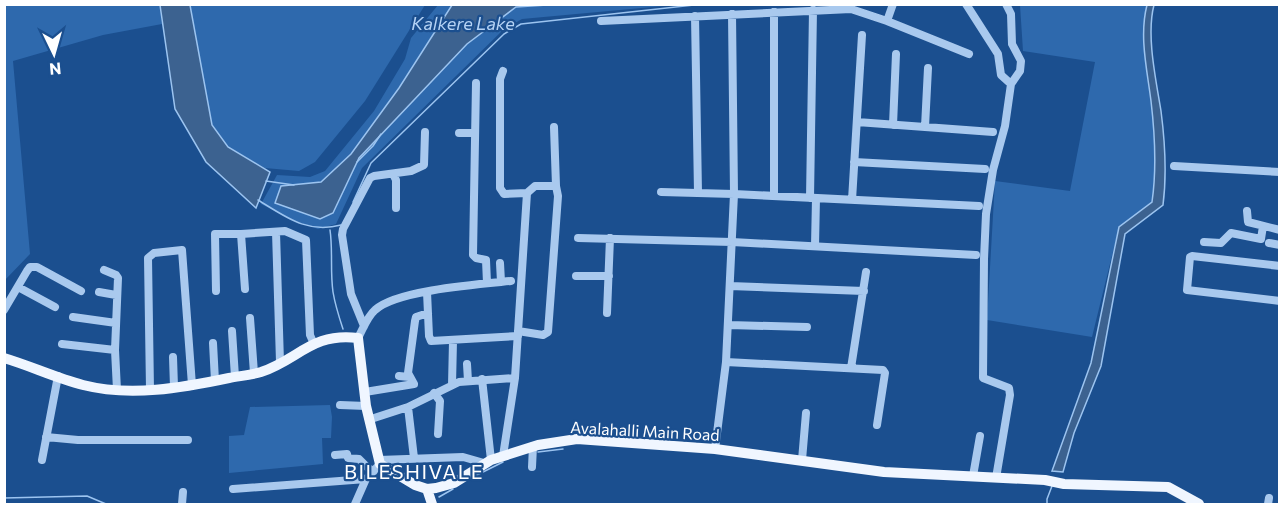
<svg xmlns="http://www.w3.org/2000/svg" width="1284" height="509" font-family="Commissioner,sans-serif">
<style>
.green{fill:#2e69ad}
.water{fill:#3c6290;stroke:#9cc4f0;stroke-width:1.5}
.lines{fill:none;stroke-linecap:round;stroke-linejoin:round}
.stream{stroke:#9cc4f0;stroke-width:1.5}
.minor{stroke:#a9c9ee;stroke-width:8}
.major{stroke:#f0f6ff;stroke-width:10}
.labels{text-anchor:middle;stroke-width:4.5;stroke-linejoin:round;paint-order:stroke}
.street-label{font-size:16px;fill:#fff;stroke:#1b4f8f}
.water-label{font-size:18px;font-style:italic;fill:#b5d3f5;stroke:#1b4f8f}
.quarter-label{font-size:20px;letter-spacing:1.5px;fill:#fff;stroke:#1b4f8f}
</style>
<rect width="100%" height="100%" fill="#1b4f8f"/>
<!-- green -->
<path class="green" d="M 5,4 L 160,5 L 162,24 L 103,35 L 13,61 L 30,254 L 5,280 Z
M 547,4 L 674,5 L 522,19 L 503,30 L 362,168 L 336,224 L 318,229 L 295,221 L 261,204 L 277,175 L 310,177 L 325,171 L 374,111 L 405,59 L 411,38 L 438,5 L 452,5 L 399,88 L 351,154 L 321,182 L 281,186 L 333,213 L 359,158 L 467,44 L 516,7 Z
M 190,5 L 425,5 L 365,101 L 315,162 L 299,171 L 265,168 L 228,147 L 212,125 Z
M 1020,5 L 1147,5 C 1139,36 1147,69 1151,101 C 1155,135 1157,168 1152,202 L 1119,227 L 1092,337 L 987,320 L 995,181 L 1070,191 L 1095,62 L 1023,51 Z
M 330,405 L 332,417 L 331,438 L 322,438 L 323,464 L 229,473 L 229,436 L 244,435 L 250,407 Z"/>
<!-- water -->
<path class="water" d="M 160,5 L 190,5 L 212,125 L 228,147 L 270,172 L 256,208 L 206,162 L 175,109 Z
M 452,5 L 547,5 L 516,7 L 467,44 L 359,158 L 333,213 L 320,219 L 275,203 L 281,186 L 321,182 L 351,154 L 399,88 Z
M 1147,5 L 1154,5 C 1146,35 1156,80 1161,111 C 1165,142 1167,174 1163,205 L 1125,234 L 1101,366 L 1074,433 L 1063,472 L 1052,471 L 1091,363 L 1119,227 L 1152,202 C 1157,168 1155,135 1151,101 C 1147,69 1139,36 1147,5 Z"/>
<g class="lines">
<!-- stream -->
<path class="stream" d="M 357,162 L 373,146 L 381,134
M 266,181 L 294,185
M 258,200 C 286,217 307,234 341,225
M 353,202 L 371,163 L 504,34 L 521,24 L 703,4
M 330,230 C 333,250 330,271 333,292 C 335,304 339,317 343,329
M 538,452 L 563,449
M 475,476 L 503,462
M 439,497 L 453,489
M 4,498 L 87,496 L 106,504
M 1047,504 L 1047,499 L 1052,486"/>
<!-- minor -->
<path class="minor" d="M 966,4 L 998,54 L 1001,75 L 1011,84
M 774,12 L 774,196
M 695,16 L 698,193
M 601,21 L 851,9 L 887,21 L 969,54
M 887,21 L 893,4
M 503,71 L 500,79 L 500,188 L 504,194 L 527,193
M 476,83 L 473,255 L 476,258 L 486,260 L 487,283
M 857,122 L 993,132
M 893,125 L 896,54
M 554,127 L 556,186
M 925,127 L 928,68
M 459,133 L 475,133
M 854,162 L 985,169
M 1174,166 L 1280,172
M 393,174 L 396,180 L 396,208
M 661,192 L 734,194 L 732,14
M 810,198 L 813,10
M 852,200 L 862,35
M 1247,211 L 1248,222 L 1280,230
M 276,232 L 280,362
M 578,238 L 732,242 L 976,255
M 1204,242 L 1221,243 L 1231,233 L 1261,239 L 1263,226
M 1269,243 L 1280,245
M 815,246 L 816,198
M 500,263 L 501,282
M 1280,266 L 1192,256 L 1190,257 L 1187,290 L 1280,301
M 104,270 L 116,275 L 118,278 L 115,350 L 117,390
M 576,276 L 609,276
M 730,286 L 864,291
M 18,287 L 55,307
M 245,289 L 241,234 L 285,231 L 306,240 L 310,335 L 314,344
M 216,291 L 215,234 L 241,234
M 99,292 L 116,295
M 427,292 L 429,336 L 431,341 L 518,336
M 4,310 L 27,271 L 30,267 L 37,267 L 81,291
M 607,313 L 610,238
M 73,317 L 116,323
M 250,318 L 254,373
M 729,325 L 807,327
M 364,326 L 351,294 L 342,235 L 343,229 L 370,178 L 374,176 L 411,171 L 424,165 L 425,132
M 232,331 L 235,377
M 358,338 C 363,329 367,317 375,310 C 396,290 481,284 511,281
M 213,343 L 215,381
M 62,344 L 115,350
M 173,357 L 174,387
M 726,362 L 883,370 L 885,373 L 877,425
M 467,364 L 468,381
M 851,368 L 866,272
M 399,376 L 409,377
M 482,379 L 491,460
M 452,385 L 453,341
M 150,390 L 148,258 L 154,253 L 182,250 L 192,385
M 365,392 L 414,384 L 408,373 L 415,321 L 416,317 L 428,313
M 434,393 L 440,401 L 438,434
M 340,405 L 366,406
M 408,407 L 414,458
M 371,419 L 408,407 L 459,382 L 515,378
M 46,437 L 78,440 L 188,440
M 715,449 L 726,362 L 734,194 L 979,206
M 335,455 L 347,454 L 348,458 L 359,459 L 368,468 L 374,471
M 503,456 L 515,378 L 527,193 L 535,186 L 556,186 L 558,196 L 548,332 L 543,335 L 518,331
M 42,460 L 58,376
M 379,460 L 463,457 L 484,463
M 802,460 L 806,413
M 532,467 L 533,446
M 973,476 L 980,436
M 996,478 L 1010,395 L 1009,388 L 983,378 L 984,259 L 986,214 L 993,170 L 1005,126 L 1011,84 L 1020,71 L 1021,61 L 1012,44 L 1011,14 L 1006,4
M 233,489 L 366,479 L 380,464
M 182,504 L 183,492
M 355,504 L 366,479
M 1268,504 L 1269,498"/>
<!-- major -->
<path class="major" d="M 4,358 C 31,366 56,378 83,385 C 130,397 182,388 229,378 C 239,376 251,375 261,372 C 298,360 312,332 358,338 L 366,406 L 380,464 L 415,485 L 427,489 L 436,488 L 454,483 L 491,460 L 538,445 L 577,439 L 715,449 L 884,472 L 1045,480 L 1064,484 L 1168,487 L 1199,504
M 427,489 L 432,504"/>
</g>
<g class="labels">
<!-- street labels -->
<g class="street-label">
<text transform="translate(645 431) rotate(3)" y="6">Avalahalli Main Road</text>
</g>
<!-- water labels -->
<g class="water-label">
<text x="463" y="30">Kalkere Lake</text>
</g>
<!-- quarter labels -->
<g class="quarter-label">
<text x="414" y="479">BILESHIVALE</text>
</g>
</g>
<!-- border -->
<rect width="1284" height="509" fill="none" stroke="#ffffff" stroke-width="12"/>
<!-- north arrow -->
<g transform="translate(54 54) rotate(175)" stroke="#1b4f8f" stroke-width="4.5" paint-order="stroke">
<path d="M0-4.5L10 22L0 15L-10 22Z" fill="#ffffff"/>
<text y="-9" font-size="16" font-weight="bold" text-anchor="middle" fill="#ffffff">N</text>
</g>
</svg>
